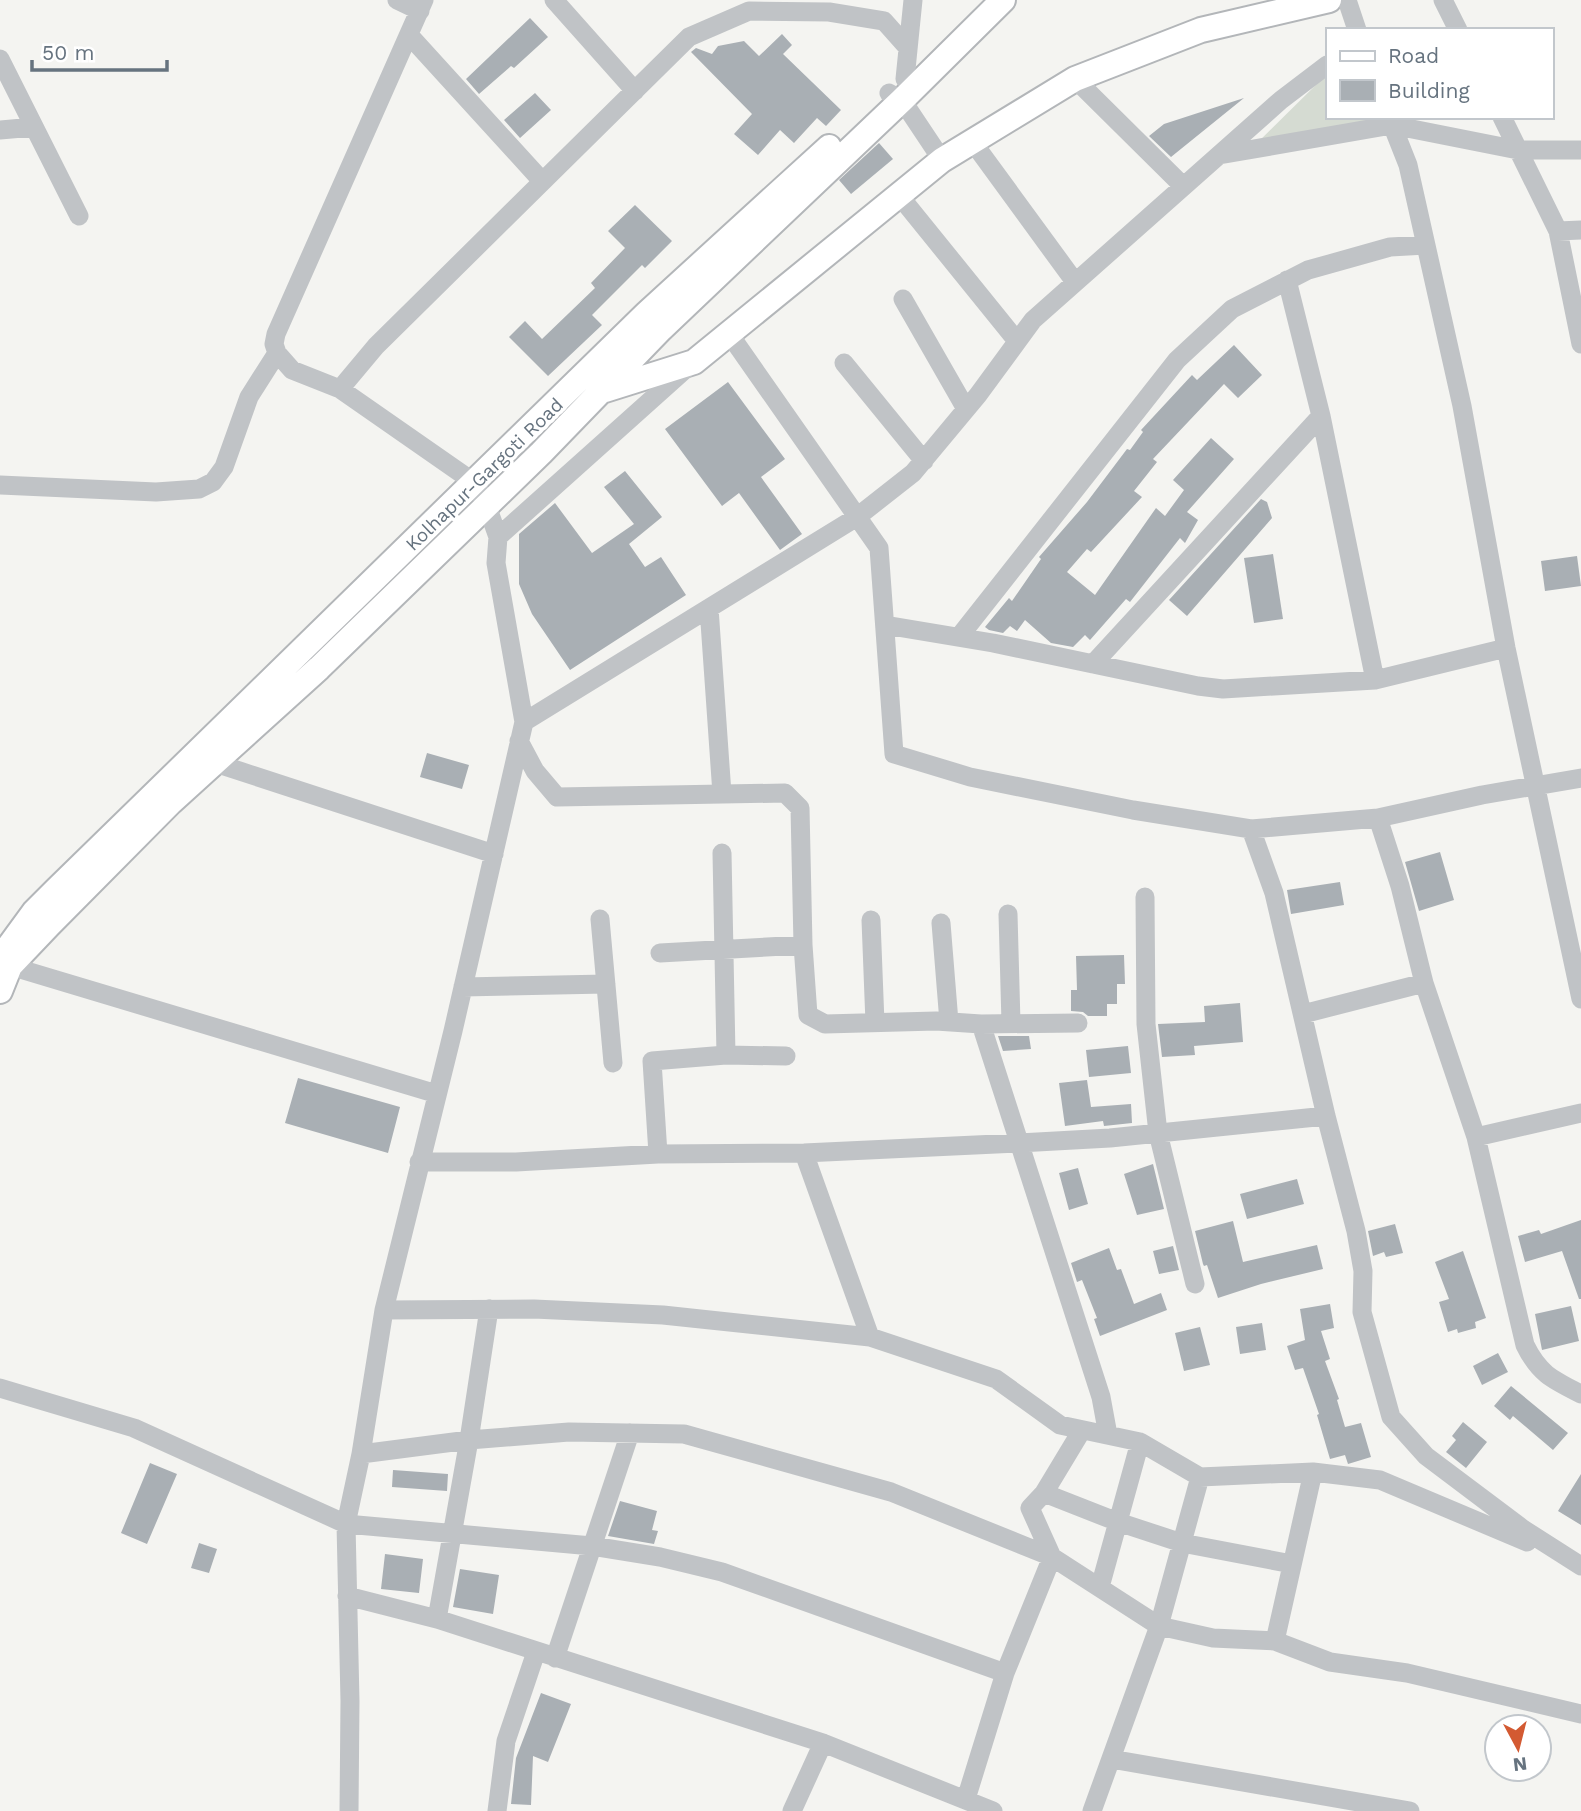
<svg xmlns="http://www.w3.org/2000/svg" width="1581" height="1811" font-family="'Work Sans',sans-serif">
<style>
.green{fill:#d5dbd2}
.building{fill:#a9afb4}
.lines{fill:none;stroke-linecap:round;stroke-linejoin:round}
.major-casing{stroke:#b3b6b9;stroke-width:28}
.minor{stroke:#c0c3c6;stroke-width:19}
.major{stroke:#fff;stroke-width:24}
.labels{text-anchor:middle;stroke-width:7;stroke-linejoin:round;paint-order:stroke}
.street-label{font-size:19px;fill:#66737f;stroke:#fff}
</style>
<rect width="100%" height="100%" fill="#f4f4f1"/>
<!-- green -->
<path class="green" d="M 1327,74 L 1327,117 L 1374,117 L 1376,128 L 1251,149 Z"/>
<!-- building -->
<path class="building" d="M 530,18 L 548,37 L 514,68 L 511,66 L 479,94 L 466,79 Z
M 782,34 L 792,45 L 783,54 L 841,110 L 826,126 L 817,118 L 794,143 L 780,130 L 758,155 L 734,134 L 752,114 L 691,52 L 696,48 L 712,54 L 718,46 L 744,41 L 759,56 Z
M 535,93 L 551,110 L 520,138 L 504,120 Z
M 1244,98 L 1171,157 L 1149,136 L 1164,124 Z
M 879,143 L 893,159 L 851,194 L 839,180 Z
M 635,205 L 672,241 L 645,268 L 642,265 L 592,315 L 602,325 L 548,376 L 509,337 L 525,321 L 542,339 L 595,288 L 591,283 L 625,248 L 608,231 Z
M 1234,345 L 1262,375 L 1238,398 L 1224,384 L 1153,459 L 1157,462 L 1134,491 L 1142,497 L 1091,552 L 1087,549 L 1067,572 L 1095,595 L 1156,508 L 1165,516 L 1184,490 L 1173,480 L 1211,438 L 1234,459 L 1187,512 L 1198,520 L 1185,543 L 1180,538 L 1130,602 L 1126,599 L 1090,640 L 1085,635 L 1073,647 L 1051,643 L 1025,620 L 1017,631 L 1010,626 L 1003,633 L 989,630 L 985,627 L 1009,598 L 1012,601 L 1041,559 L 1039,557 L 1087,502 L 1127,449 L 1130,450 L 1143,432 L 1141,430 L 1192,375 L 1197,380 Z
M 728,382 L 785,459 L 761,477 L 802,534 L 780,550 L 739,493 L 722,506 L 665,429 Z
M 625,471 L 662,517 L 629,544 L 645,567 L 661,557 L 686,595 L 570,670 L 532,614 L 519,584 L 519,534 L 555,503 L 592,553 L 634,524 L 604,487 Z
M 1261,499 L 1267,502 L 1272,518 L 1187,616 L 1169,600 Z
M 1273,554 L 1283,619 L 1254,623 L 1244,558 Z
M 1577,556 L 1581,586 L 1545,591 L 1541,561 Z
M 427,753 L 469,765 L 462,789 L 420,777 Z
M 1440,852 L 1454,900 L 1419,911 L 1405,862 Z
M 1340,882 L 1344,905 L 1291,914 L 1287,890 Z
M 1124,955 L 1125,984 L 1117,984 L 1117,1004 L 1107,1004 L 1107,1016 L 1088,1016 L 1083,1012 L 1071,1011 L 1071,990 L 1077,990 L 1076,956 Z
M 1240,1003 L 1243,1042 L 1194,1046 L 1195,1055 L 1162,1057 L 1158,1024 L 1205,1022 L 1204,1006 Z
M 998,1036 L 1029,1036 L 1031,1049 L 1003,1051 Z
M 1128,1046 L 1131,1073 L 1089,1077 L 1086,1050 Z
M 298,1078 L 400,1107 L 388,1153 L 285,1123 Z
M 1087,1080 L 1091,1107 L 1131,1104 L 1132,1123 L 1104,1126 L 1103,1121 L 1065,1126 L 1059,1083 Z
M 1153,1164 L 1164,1209 L 1137,1215 L 1124,1174 Z
M 1078,1168 L 1088,1204 L 1069,1210 L 1059,1173 Z
M 1297,1179 L 1304,1204 L 1247,1219 L 1240,1194 Z
M 1581,1220 L 1581,1299 L 1579,1299 L 1562,1251 L 1525,1262 L 1518,1236 L 1539,1230 L 1541,1234 Z
M 1233,1221 L 1243,1262 L 1317,1245 L 1323,1269 L 1261,1284 L 1218,1298 L 1207,1265 L 1204,1266 L 1203,1264 L 1195,1231 Z
M 1395,1224 L 1403,1253 L 1386,1257 L 1384,1252 L 1373,1256 L 1368,1231 Z
M 1173,1246 L 1179,1270 L 1159,1274 L 1153,1251 Z
M 1109,1248 L 1117,1270 L 1121,1269 L 1134,1304 L 1161,1293 L 1167,1310 L 1100,1336 L 1094,1319 L 1097,1318 L 1082,1280 L 1077,1282 L 1071,1263 Z
M 1463,1251 L 1486,1318 L 1475,1322 L 1476,1328 L 1458,1333 L 1457,1329 L 1448,1332 L 1439,1302 L 1449,1299 L 1435,1262 Z
M 1330,1304 L 1334,1328 L 1321,1331 L 1330,1359 L 1325,1361 L 1339,1399 L 1337,1400 L 1345,1427 L 1361,1423 L 1371,1457 L 1348,1464 L 1345,1455 L 1330,1459 L 1317,1415 L 1319,1414 L 1303,1368 L 1295,1370 L 1287,1346 L 1305,1340 L 1300,1309 Z
M 1571,1306 L 1579,1341 L 1542,1350 L 1535,1314 Z
M 1262,1323 L 1266,1350 L 1240,1354 L 1236,1327 Z
M 1200,1327 L 1210,1365 L 1184,1371 L 1175,1333 Z
M 1498,1353 L 1508,1372 L 1482,1385 L 1473,1366 Z
M 1511,1386 L 1568,1433 L 1553,1450 L 1513,1416 L 1510,1420 L 1494,1406 Z
M 1463,1422 L 1487,1442 L 1466,1468 L 1446,1452 L 1456,1440 L 1452,1436 Z
M 150,1463 L 177,1474 L 147,1544 L 121,1533 Z
M 393,1470 L 448,1474 L 447,1491 L 392,1487 Z
M 1581,1474 L 1581,1525 L 1558,1511 Z
M 620,1501 L 657,1511 L 652,1530 L 658,1531 L 654,1544 L 608,1536 Z
M 199,1543 L 217,1549 L 209,1573 L 191,1568 Z
M 385,1554 L 423,1559 L 419,1593 L 381,1589 Z
M 460,1569 L 499,1575 L 493,1614 L 453,1607 Z
M 541,1693 L 571,1704 L 548,1762 L 533,1756 L 531,1805 L 511,1804 L 516,1758 Z"/>
<g class="lines">
<!-- major casing -->
<g class="major-casing">
<path id="major" d="M 605,390 L 694,362 L 942,160 L 1075,79 L 1201,30 L 1329,0
M 4,953 L 34,912 L 56,890 L 647,313 L 829,147
M 0,991 L 10,966 L 49,925 L 171,802 L 319,668 L 541,453 L 661,329 L 902,100 L 1003,0"/>
</g>
<!-- minor -->
<path class="minor" d="M 397,0 L 420,11
M 424,0 L 276,334 L 274,344 L 277,353 L 292,370 L 340,389 L 475,483 L 487,506 L 498,537
M 554,0 L 635,91
M 1347,0 L 1357,30
M 1443,0 L 1458,30
M 409,35 L 542,181
M 0,59 L 79,216
M 905,79 L 913,0
M 1075,79 L 1183,186
M 889,93 L 902,100 L 942,160
M 1389,117 L 1408,165 L 1462,406 L 1506,648 L 1581,999
M 1502,117 L 1558,231 L 1581,344
M 0,130 L 34,127
M 972,141 L 1075,282
M 1219,155 L 1392,125 L 1518,150 L 1581,150
M 898,194 L 1017,341
M 1558,231 L 1581,230
M 1287,280 L 1321,416 L 1375,680
M 903,299 L 966,409
M 730,335 L 879,548 L 894,754 L 970,777 L 1133,810 L 1251,829 L 1274,893 L 1326,1116 L 1356,1231 L 1363,1271 L 1362,1312 L 1391,1417 L 1426,1456 L 1523,1529 L 1581,1566
M 844,363 L 924,461
M 340,389 L 376,346 L 689,37 L 749,11 L 829,12 L 884,21 L 908,48
M 0,485 L 156,492 L 199,489 L 213,482 L 224,467 L 249,397 L 277,353
M 709,608 L 722,794
M 885,625 L 993,643 L 1198,686 L 1223,689 L 1375,680 L 1506,648
M 959,637 L 1177,360 L 1232,309 L 1308,270 L 1390,247 L 1426,245
M 1093,664 L 1321,416
M 524,722 L 857,517 L 913,473 L 978,395 L 1033,320 L 1281,100 L 1327,65
M 519,741 L 535,771 L 557,797 L 785,793 L 800,808 L 803,945 L 808,1015 L 825,1024 L 936,1021 L 981,1024 L 1078,1023
M 215,763 L 494,854
M 1378,818 L 1482,795 L 1581,778
M 1251,829 L 1378,818 L 1400,886 L 1424,983 L 1476,1137 L 1525,1345 C 1539,1374 1553,1380 1581,1394
M 722,853 L 726,1055
M 1145,897 L 1146,1024 L 1158,1133 L 1195,1284
M 1008,914 L 1011,1023
M 600,919 L 613,1063
M 871,920 L 875,1023
M 941,923 L 949,1022
M 660,953 L 803,945
M 10,966 L 437,1094
M 463,987 L 606,984
M 1303,1014 L 1424,983
M 981,1024 L 1101,1397 L 1108,1435
M 1476,1137 L 1581,1113
M 804,1153 L 870,1337
M 658,1154 L 652,1061 L 726,1055 L 786,1056
M 419,1162 L 516,1162 L 658,1154 L 804,1153 L 1019,1143 L 1110,1138 L 1326,1116
M 384,1310 L 534,1309 L 663,1315 L 870,1337 L 996,1379 L 1060,1425 L 1140,1442 L 1200,1477 L 1159,1626 L 1213,1638 L 1275,1641 L 1330,1662 L 1407,1673 L 1581,1714
M 0,1388 L 134,1428 L 346,1524 L 592,1546 L 660,1557 L 722,1572 L 1005,1673 L 966,1799
M 361,1454 L 469,1440 L 569,1432 L 684,1434 L 891,1492 L 1052,1557 L 1159,1626 L 1092,1811
M 1200,1477 L 1313,1472 L 1380,1480 L 1527,1542
M 1044,1493 L 1118,1522 L 1182,1543 L 1292,1564
M 1100,1587 L 1140,1442
M 347,1596 L 437,1619 L 823,1743 L 993,1811
M 437,1619 L 469,1440 L 489,1309
M 1275,1641 L 1313,1472
M 555,1658 L 630,1433
M 1005,1673 L 1052,1557 L 1030,1508 L 1044,1493 L 1082,1430
M 1111,1759 L 1410,1811
M 349,1811 L 350,1701 L 346,1524 L 361,1454 L 384,1310 L 453,1031 L 524,722 L 496,563 L 498,537 L 689,366
M 497,1811 L 506,1741 L 536,1652
M 792,1811 L 823,1743"/>
<!-- major -->
<use href="#major" class="major"/>
</g>
<g class="labels">
<!-- street labels -->
<g class="street-label">
<text transform="translate(484 474) rotate(-44)" y="7">Kolhapur-Gargoti Road</text>
</g>
</g>
<!-- legend -->
<rect x="1326" y="28" width="228" height="91" fill="#ffffff" stroke="#c2c7cc" stroke-width="2"/>
<rect x="1340" y="51" width="35" height="10" fill="#ffffff" stroke="#c2c7cc" stroke-width="2"/>
<text x="1388" y="63" font-size="21" fill="#66737f">Road</text>
<rect x="1340" y="80" width="35" height="21" fill="#a9afb4" stroke="#c2c7cc" stroke-width="2"/>
<text x="1388" y="98" font-size="21" fill="#66737f">Building</text>
<!-- north arrow -->
<g transform="translate(1518 1748) rotate(173)"><circle r="33" fill="#ffffff" stroke="#c2c7cc" stroke-width="2"/>
<path d="M0-5L12 26L0 18L-12 26Z" fill="#d35a32"/>
<text y="-10" font-size="19" font-weight="bold" text-anchor="middle" fill="#66737f">N</text>
</g>
<!-- scale -->
<path d="M32 60v10h135v-10" fill="none" stroke="#66737f" stroke-width="3.5"/>
<text x="42" y="60" font-size="21" fill="#66737f" stroke="#ffffff" stroke-width="5" paint-order="stroke">50 m</text>
</svg>
